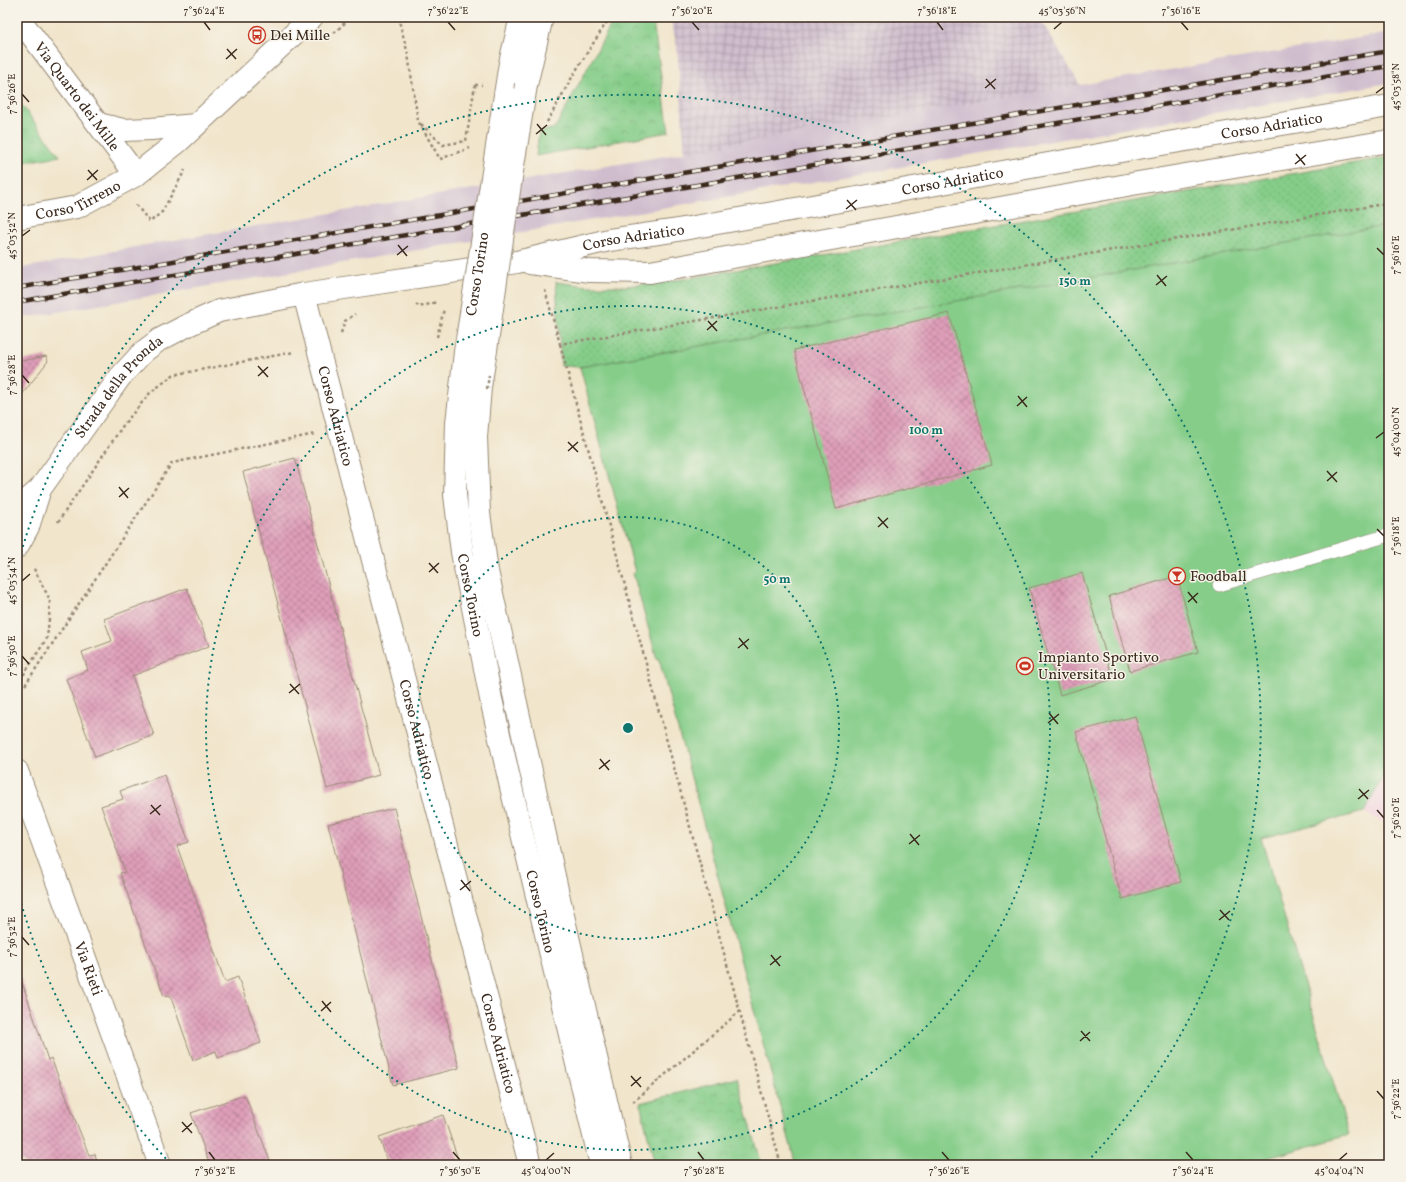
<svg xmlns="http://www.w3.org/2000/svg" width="1406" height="1182" font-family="Vollkorn,serif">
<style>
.built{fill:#f3cfdf}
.industrial{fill:url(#industrial-grid)}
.railway{fill:#cfbdce}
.grass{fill:url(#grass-dots);stroke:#607c54}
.park{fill:url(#park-crowns);stroke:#607c54}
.pitch{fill:#85cd89;stroke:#607c54}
.building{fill:url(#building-cross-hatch)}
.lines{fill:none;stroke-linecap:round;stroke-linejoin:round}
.lane-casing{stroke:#968874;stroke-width:14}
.street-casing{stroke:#968874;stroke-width:24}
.secondary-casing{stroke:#968874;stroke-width:24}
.path{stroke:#968874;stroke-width:2.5;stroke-dasharray:3 3;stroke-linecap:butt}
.lane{stroke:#fff;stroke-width:13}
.street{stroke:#fff;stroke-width:22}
.secondary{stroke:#fff;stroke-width:22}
.rail-casing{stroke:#3b2a1e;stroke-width:4.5}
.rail{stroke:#f7f3e8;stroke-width:3;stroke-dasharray:9;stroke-linecap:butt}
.secondary-bridge-casing{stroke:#968874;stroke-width:24;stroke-linecap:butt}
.path-bridge{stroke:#968874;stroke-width:2.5;stroke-dasharray:3 3;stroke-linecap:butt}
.secondary-bridge{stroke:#fff;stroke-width:22}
.ticks{fill:none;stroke:#3b2a1e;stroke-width:1.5}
.ring{fill:none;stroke:#0f766e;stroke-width:2;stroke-dasharray:2 4}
.labels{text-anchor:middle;stroke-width:3;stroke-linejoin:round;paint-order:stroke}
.poi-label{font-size:15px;fill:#3b2a1e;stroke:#f7f3e8;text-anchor:start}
.street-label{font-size:15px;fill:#3b2a1e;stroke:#f7f3e8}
.centre{fill:#0f766e;stroke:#f7f3e8;stroke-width:2}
.ring-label{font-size:12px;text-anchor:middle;font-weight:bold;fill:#0f766e;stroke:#f7f3e8;stroke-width:3;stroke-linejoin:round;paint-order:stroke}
.neatline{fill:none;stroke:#3b2a1e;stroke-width:1.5}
.ticks-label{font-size:10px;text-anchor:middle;fill:#3b2a1e}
</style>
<defs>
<pattern id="industrial-grid" width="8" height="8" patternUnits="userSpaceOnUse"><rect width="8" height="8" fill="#cfbdce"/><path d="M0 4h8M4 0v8" fill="none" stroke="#a99aa7"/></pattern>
<pattern id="grass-dots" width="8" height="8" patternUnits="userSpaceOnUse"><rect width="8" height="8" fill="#85cd89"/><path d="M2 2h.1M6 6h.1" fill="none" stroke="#74b076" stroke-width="1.8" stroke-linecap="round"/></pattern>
<pattern id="park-crowns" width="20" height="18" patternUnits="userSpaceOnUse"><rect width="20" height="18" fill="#85cd89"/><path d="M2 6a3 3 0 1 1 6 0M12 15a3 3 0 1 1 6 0" fill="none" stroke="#74b076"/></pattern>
<pattern id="building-cross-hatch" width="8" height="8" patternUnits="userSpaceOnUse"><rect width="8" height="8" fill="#df9eb9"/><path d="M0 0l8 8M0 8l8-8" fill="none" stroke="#b68196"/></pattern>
</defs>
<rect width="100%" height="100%" fill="#f7f3e8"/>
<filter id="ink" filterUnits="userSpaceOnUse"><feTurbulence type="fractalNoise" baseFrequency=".025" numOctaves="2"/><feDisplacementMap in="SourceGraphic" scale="8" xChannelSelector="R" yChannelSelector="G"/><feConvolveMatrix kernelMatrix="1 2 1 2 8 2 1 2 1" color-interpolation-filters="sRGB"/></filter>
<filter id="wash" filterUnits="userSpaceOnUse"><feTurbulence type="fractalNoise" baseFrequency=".012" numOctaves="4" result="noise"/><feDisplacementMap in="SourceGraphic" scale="16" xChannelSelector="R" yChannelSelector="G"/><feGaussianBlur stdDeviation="0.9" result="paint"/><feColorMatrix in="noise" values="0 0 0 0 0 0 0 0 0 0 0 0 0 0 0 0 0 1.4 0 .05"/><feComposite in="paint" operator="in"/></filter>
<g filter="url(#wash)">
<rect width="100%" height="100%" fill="#f1e5cb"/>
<!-- built -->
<path class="built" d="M 1389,767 L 1389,826 L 1364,812 Z"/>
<!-- industrial -->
<path class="industrial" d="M 670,17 L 1039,17 L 1080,85 L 685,153 L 677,46 Z"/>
<!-- railway -->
<path class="railway" d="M 1389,33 L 1389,83 L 17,319 L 17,269 L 151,244 L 1080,85 Z"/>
<!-- grass -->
<path class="grass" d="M 1389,157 L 1389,244 L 1383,227 L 580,367 L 561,366 L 556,282 L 588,286 L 625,286 L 666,282 Z"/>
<!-- park -->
<path class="park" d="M 614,19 L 653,21 L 669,132 L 536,156 L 539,132 L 555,128 Z
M 17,99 L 60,156 L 17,163 Z
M 737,1078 L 762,1165 L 655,1165 L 640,1103 Z"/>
<!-- pitch -->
<path class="pitch" d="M 1384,226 L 1389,244 L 1389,560 L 1388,561 L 1389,565 L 1389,767 L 1364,812 L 1261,838 L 1349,1135 L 1243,1165 L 796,1165 L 659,659 L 657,659 L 633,573 L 635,572 L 580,367 Z"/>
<g id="blocks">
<!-- building -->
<path class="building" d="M 949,313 L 992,465 L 836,509 L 794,350 Z
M 46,356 L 48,361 L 17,401 L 17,362 Z
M 295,458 L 379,775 L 327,789 L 243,472 Z
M 1082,573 L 1113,679 L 1060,695 L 1029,588 Z
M 1177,576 L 1198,652 L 1130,671 L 1109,596 Z
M 187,588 L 209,646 L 132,676 L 154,735 L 95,757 L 66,679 L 88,670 L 82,652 L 112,641 L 104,619 Z
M 1135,716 L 1181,882 L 1122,899 L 1076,732 Z
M 164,775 L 189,842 L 177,846 L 225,982 L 238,977 L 261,1043 L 218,1058 L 216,1051 L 193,1060 L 170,995 L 164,996 L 120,873 L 125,872 L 101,806 L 123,799 L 120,791 Z
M 394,808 L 459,1068 L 393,1085 L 328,824 Z
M 17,967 L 48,1060 L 51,1058 L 89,1155 L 95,1154 L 98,1165 L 24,1165 L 23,1161 L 18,1162 Z
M 245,1095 L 270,1161 L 260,1165 L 210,1165 L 191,1113 Z
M 443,1115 L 460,1165 L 389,1165 L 379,1137 Z"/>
</g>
</g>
<g filter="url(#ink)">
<use href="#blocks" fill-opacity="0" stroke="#968874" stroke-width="1"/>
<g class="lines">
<!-- lane casing -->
<g class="lane-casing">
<path id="lane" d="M 1219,585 L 1389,535"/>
</g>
<!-- street casing -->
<g class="street-casing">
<g id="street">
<path id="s1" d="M 18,17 L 136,175"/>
<path d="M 98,124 L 123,130 L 151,129 L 196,125"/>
<path id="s2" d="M 17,218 L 77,207 L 136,175 L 179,141 L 312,17"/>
<path id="s3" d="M 304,294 L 530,1165"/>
<path id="s4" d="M 17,771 L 160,1165"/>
</g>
</g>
<!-- secondary casing -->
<g class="secondary-casing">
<g id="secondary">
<path d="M 526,85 L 542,17"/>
<path d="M 505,95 L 510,63 L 521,17"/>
<path d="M 530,263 L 590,271 L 650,272 L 1138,183 L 1389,141"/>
<path d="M 486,350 L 480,387 L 476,437 L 479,513 L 487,571 L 558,894 L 621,1165"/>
<path id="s5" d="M 465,352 L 457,423 L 455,495 L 462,552 L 491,699 L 511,787 L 601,1165"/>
<path id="s6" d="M 17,509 L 40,489 L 120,377 L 143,352 L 159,340 L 188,325 L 219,311 L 304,294 L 517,262 L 609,240 L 672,231 L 1138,148 L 1389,106"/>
<path d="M 17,547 L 28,527 L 40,489"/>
</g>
</g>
<!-- path -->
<path class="path" d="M 398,17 L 408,54 L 418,121 L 440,159 L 470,148
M 334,33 L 351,17
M 547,122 L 575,72 L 610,17
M 421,124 L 443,145 L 466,141 L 475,85
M 136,205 L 150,222 L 162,212 L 185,170
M 545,290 L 560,344 L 1389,203
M 416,304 L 419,307 L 437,302
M 341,333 L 345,321 L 355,314
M 437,337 L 444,309
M 560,344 L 781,1165
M 58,522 L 124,424 L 150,393 L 173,375 L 294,352
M 17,685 L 47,638 L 49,619 L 50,600 L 33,567
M 25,685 L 172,463 L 315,434
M 633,1102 L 739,1012"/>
<!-- lane -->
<use href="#lane" class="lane"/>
<!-- street -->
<use href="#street" class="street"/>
<!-- secondary -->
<use href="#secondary" class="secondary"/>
<!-- rail casing -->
<g class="rail-casing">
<path id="rail" d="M 17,288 L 1389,51
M 17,302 L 1389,66"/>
</g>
<!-- rail -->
<use href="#rail" class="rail"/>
<!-- secondary-bridge casing -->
<g class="secondary-bridge-casing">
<g id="secondary-bridge">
<path d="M 486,350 L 510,184 L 526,85"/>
<path id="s7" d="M 465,352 L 505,95"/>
</g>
</g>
<!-- path-bridge -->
<path class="path-bridge" d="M 475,85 L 482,85
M 487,389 L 489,375"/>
<!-- secondary-bridge -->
<use href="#secondary-bridge" class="secondary-bridge"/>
</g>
</g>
<!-- ticks -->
<path class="ticks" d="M 204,22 L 210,30M 448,22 L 455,30M 692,22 L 699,30M 937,22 L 943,30M 1181,22 L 1188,30M 1054,29 L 1062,22M 227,49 L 236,59M 226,59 L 237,49M 986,79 L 995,89M 985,88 L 996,79M 1376,93 L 1384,87M 22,94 L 29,102M 537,124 L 546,135M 536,134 L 547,125M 1296,154 L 1305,165M 1295,164 L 1306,155M 88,170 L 97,180M 87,180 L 98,170M 847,200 L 856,210M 846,209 L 857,200M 22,236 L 30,230M 398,245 L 407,256M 1377,248 L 1384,255M 397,255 L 408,246M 1157,275 L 1166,286M 1156,285 L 1167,276M 708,321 L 717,331M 707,330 L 717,321M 258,366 L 268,377M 22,375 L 29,383M 258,376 L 268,367M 1018,396 L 1027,407M 1017,406 L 1027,397M 1376,438 L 1384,432M 568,442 L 578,452M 568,451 L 578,442M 1327,471 L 1337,482M 1327,481 L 1337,472M 119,487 L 128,498M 119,497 L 129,488M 878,517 L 888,528M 878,527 L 888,518M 1377,529 L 1384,536M 429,563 L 438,573M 429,572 L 439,563M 22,581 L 30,574M 1188,592 L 1197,603M 1188,602 L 1198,593M 739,638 L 748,649M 738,648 L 749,639M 22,656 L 29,664M 290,684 L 299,694M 289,693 L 300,684M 1049,713 L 1058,724M 1048,723 L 1059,714M 600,759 L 609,770M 599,769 L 610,760M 1359,789 L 1368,799M 1358,799 L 1369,790M 151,805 L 160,815M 1377,810 L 1384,818M 150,814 L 161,805M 910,834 L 919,845M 909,844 L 920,835M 461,880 L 470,891M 460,890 L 471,881M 1220,910 L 1229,920M 1219,920 L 1230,911M 22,937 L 29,945M 771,955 L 780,966M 770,965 L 781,956M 322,1001 L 331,1012M 321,1011 L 331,1002M 1081,1031 L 1090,1041M 1080,1041 L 1090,1032M 631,1076 L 641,1087M 631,1086 L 641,1077M 1377,1091 L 1384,1099M 182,1122 L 192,1133M 182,1132 L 192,1123M 209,1152 L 215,1160M 453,1152 L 460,1160M 698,1152 L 704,1160M 942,1152 L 949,1160M 1186,1152 L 1193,1160M 546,1160 L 554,1153M 1339,1160 L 1347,1153"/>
<!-- distance rings -->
<g class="ring">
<circle cx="628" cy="728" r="211"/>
<circle cx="628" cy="728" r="422"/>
<path d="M170 1163A632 632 0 0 1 18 892M18 564A632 632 0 1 1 1086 1163"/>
</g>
<!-- icons -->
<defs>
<g id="bus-ring" transform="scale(0.9)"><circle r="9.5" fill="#f7f3e8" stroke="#c8321e" stroke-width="1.5"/><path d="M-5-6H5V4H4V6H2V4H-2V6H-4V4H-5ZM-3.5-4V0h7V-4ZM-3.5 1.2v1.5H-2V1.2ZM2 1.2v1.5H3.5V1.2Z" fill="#c8321e"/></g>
<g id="bar-ring" transform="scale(0.9)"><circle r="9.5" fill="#f7f3e8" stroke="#c8321e" stroke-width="1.5"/><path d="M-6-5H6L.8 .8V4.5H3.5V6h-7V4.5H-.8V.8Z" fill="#c8321e"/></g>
<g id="stadium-ring" transform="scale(0.9)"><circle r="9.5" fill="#f7f3e8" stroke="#c8321e" stroke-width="1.5"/><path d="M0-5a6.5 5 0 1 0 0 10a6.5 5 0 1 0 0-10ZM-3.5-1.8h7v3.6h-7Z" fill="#c8321e"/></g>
</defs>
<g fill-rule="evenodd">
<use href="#bus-ring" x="257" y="35"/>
<use href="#bar-ring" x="1177" y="576"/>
<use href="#stadium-ring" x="1025" y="666"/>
</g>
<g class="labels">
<!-- poi labels -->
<g class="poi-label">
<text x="270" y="40">Dei Mille</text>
<text x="1190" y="581">Foodball</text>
<text x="1038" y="662">Impianto Sportivo<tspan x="1038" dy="17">Universitario</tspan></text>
</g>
<!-- street labels -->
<g class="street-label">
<text dy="5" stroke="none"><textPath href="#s1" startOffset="99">Via Quarto dei Mille</textPath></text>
<text dy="5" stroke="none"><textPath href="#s6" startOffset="1358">Corso Adriatico</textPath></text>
<text dy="5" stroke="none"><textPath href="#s6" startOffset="1034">Corso Adriatico</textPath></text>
<text dy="5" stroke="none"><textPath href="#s2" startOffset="64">Corso Tirreno</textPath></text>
<text dy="5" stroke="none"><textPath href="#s6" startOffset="710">Corso Adriatico</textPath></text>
<text dy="5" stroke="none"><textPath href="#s7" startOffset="79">Corso Torino</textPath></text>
<text dy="5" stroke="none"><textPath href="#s6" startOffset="160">Strada della Pronda</textPath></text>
<text dy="5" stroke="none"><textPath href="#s3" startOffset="126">Corso Adriatico</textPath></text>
<text dy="5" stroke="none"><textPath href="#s5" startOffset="245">Corso Torino</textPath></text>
<text dy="5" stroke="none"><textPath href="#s3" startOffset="450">Corso Adriatico</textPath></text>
<text dy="5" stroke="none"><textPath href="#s5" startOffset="569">Corso Torino</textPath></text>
<text dy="5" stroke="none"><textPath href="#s4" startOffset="210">Via Rieti</textPath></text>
<text dy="5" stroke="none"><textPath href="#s3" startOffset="774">Corso Adriatico</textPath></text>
</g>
</g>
<circle cx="628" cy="728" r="6" class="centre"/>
<g class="ring-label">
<text x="1075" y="285">150 m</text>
<text x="926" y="434">100 m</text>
<text x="777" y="583">50 m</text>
</g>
<!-- margin -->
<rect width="1406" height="1182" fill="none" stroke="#f7f3e8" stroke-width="44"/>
<rect x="22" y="22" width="1362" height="1138" class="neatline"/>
<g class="ticks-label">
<text x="204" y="14">7°36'24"E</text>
<text x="448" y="14">7°36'22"E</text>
<text x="692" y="14">7°36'20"E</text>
<text x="937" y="14">7°36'18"E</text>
<text x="1062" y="14">45°03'56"N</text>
<text x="1181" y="14">7°36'16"E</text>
<text transform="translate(1395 87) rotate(-90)" y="4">45°03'58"N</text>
<text transform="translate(11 94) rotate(-90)" y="4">7°36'26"E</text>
<text transform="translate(11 236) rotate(-90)" y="4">45°03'52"N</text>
<text transform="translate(1395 255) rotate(-90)" y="4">7°36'16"E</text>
<text transform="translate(11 375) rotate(-90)" y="4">7°36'28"E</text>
<text transform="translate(1395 432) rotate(-90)" y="4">45°04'00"N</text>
<text transform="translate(1395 536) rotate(-90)" y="4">7°36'18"E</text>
<text transform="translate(11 581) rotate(-90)" y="4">45°03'54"N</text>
<text transform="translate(11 656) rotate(-90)" y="4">7°36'30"E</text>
<text transform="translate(1395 818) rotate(-90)" y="4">7°36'20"E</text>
<text transform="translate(11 937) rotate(-90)" y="4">7°36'32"E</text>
<text transform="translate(1395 1099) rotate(-90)" y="4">7°36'22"E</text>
<text x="215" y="1174">7°36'32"E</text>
<text x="460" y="1174">7°36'30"E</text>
<text x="546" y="1174">45°04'00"N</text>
<text x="704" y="1174">7°36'28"E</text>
<text x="949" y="1174">7°36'26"E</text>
<text x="1193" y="1174">7°36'24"E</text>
<text x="1339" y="1174">45°04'04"N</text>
</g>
</svg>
